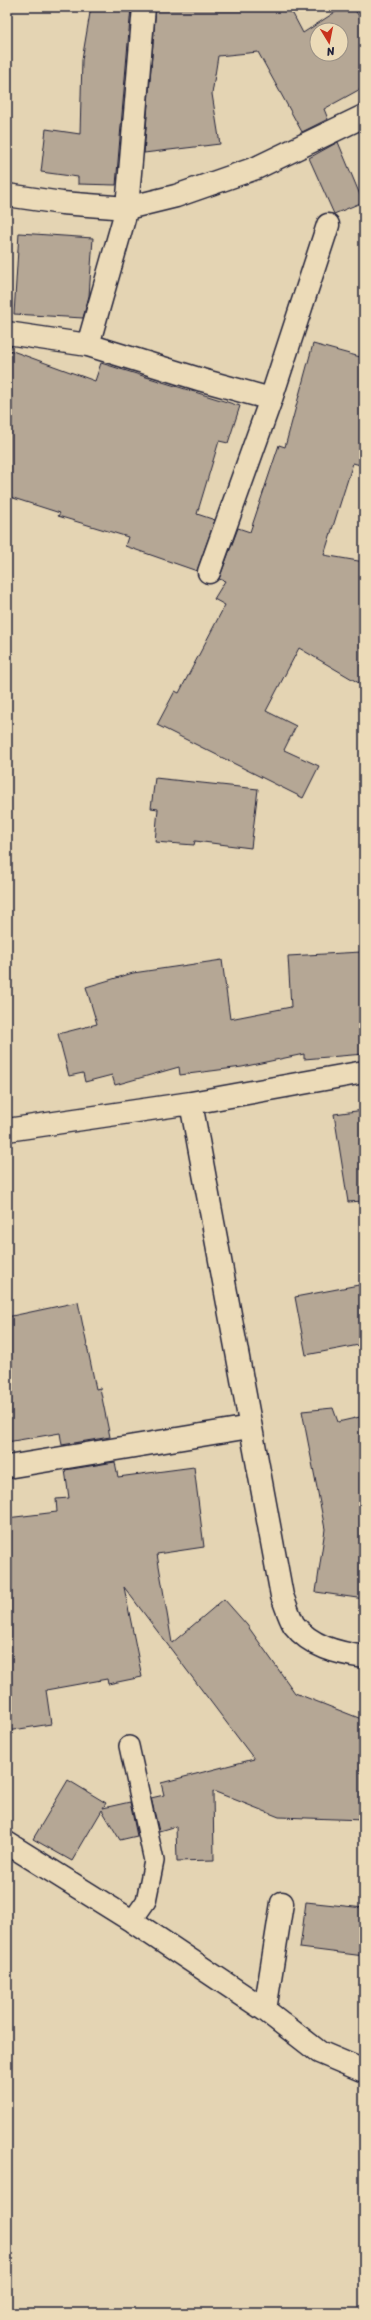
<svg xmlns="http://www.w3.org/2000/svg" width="371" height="2320" font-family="Sriracha,sans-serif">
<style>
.building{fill:#b5a795;stroke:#22223b;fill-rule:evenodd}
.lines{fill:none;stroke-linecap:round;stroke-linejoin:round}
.lane-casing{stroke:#22223b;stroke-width:22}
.street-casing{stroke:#22223b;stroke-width:25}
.lane{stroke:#ecdbb8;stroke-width:19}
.street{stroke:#ecdbb8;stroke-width:22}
</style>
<rect width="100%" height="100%" fill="#e4d4b3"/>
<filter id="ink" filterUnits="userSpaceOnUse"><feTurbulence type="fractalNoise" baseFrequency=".025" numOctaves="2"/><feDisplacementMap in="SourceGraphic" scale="8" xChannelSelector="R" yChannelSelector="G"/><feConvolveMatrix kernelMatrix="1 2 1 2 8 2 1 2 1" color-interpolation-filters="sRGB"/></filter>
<g filter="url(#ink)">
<!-- building -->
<path class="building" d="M 91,7 L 131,7 L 116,185 L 78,184 L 78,177 L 41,172 L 46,129 L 80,134 L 82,60 Z
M 156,7 L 284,7 L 293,14 L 303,33 L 343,7 L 353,7 L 364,24 L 364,87 L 324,109 L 328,119 L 302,132 L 258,52 L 218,56 L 212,94 L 220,144 L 144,153 ZM 317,30 L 341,30 L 341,54 L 317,54 Z
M 338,142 L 363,202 L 334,214 L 309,158 Z
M 19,233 L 93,238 L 89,296 L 83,318 L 14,314 Z
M 313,344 L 364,358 L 364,466 L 353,463 L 324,555 L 364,562 L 364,686 L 299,648 L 266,711 L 296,726 L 284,750 L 319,766 L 303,798 L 157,725 L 175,691 L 179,693 L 225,605 L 214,599 L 225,581 L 219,579 L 238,528 L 250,532 L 279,445 L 285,447 Z
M 7,349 L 95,381 L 101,363 L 240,406 L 228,443 L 219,441 L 197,514 L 215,520 L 197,571 L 125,546 L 128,537 L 58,516 L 60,513 L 7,496 Z
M 155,778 L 258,789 L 251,848 L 195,841 L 194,845 L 155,842 L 158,809 L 151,808 Z
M 361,952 L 364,1054 L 304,1059 L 304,1054 L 242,1067 L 180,1075 L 179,1067 L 115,1085 L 112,1075 L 85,1082 L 83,1073 L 69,1076 L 58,1034 L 97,1024 L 86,987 L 133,973 L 222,960 L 230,1019 L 291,1007 L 288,956 Z
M 364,1110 L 364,1201 L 348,1202 L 334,1114 Z
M 364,1284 L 364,1344 L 306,1355 L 295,1297 Z
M 78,1302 L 96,1389 L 100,1388 L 110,1437 L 62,1445 L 60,1433 L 7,1442 L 7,1317 Z
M 333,1408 L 338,1422 L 364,1416 L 364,1599 L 316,1592 L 325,1529 L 302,1411 Z
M 115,1462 L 118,1477 L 194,1467 L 204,1547 L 157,1554 L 172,1643 L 224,1599 L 247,1625 L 295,1693 L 364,1720 L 364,1820 L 279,1817 L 213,1791 L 214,1860 L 177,1861 L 176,1826 L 159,1831 L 151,1798 L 164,1795 L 161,1783 L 254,1759 L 124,1587 L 142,1677 L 108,1684 L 107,1679 L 46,1690 L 51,1724 L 7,1731 L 7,1518 L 57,1512 L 56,1499 L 69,1498 L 65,1470 Z
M 68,1780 L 106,1803 L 103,1808 L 130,1802 L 137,1836 L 120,1840 L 102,1810 L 72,1861 L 33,1839 Z
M 306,1902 L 364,1908 L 364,1956 L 300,1948 Z"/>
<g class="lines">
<!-- lane casing -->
<g class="lane-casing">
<path id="lane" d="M 129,1746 L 154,1861 L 146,1901 L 132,1921"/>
</g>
<!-- street casing -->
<g class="street-casing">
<path id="street" d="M 7,195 L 62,203 L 127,208 L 176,196 L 256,168 L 364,116
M 7,333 L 88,345 L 202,380 L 271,399
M 88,345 L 127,208 L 144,7
M 209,572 L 271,399 L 328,225
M 191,1103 L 282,1596 C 286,1605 289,1617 294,1625 C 311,1647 338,1653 364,1657
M 7,1130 L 191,1103 L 364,1072
M 7,1467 L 250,1427
M 7,1843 L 132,1921 L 265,2010 L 319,2052 L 364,2071
M 265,2010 L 282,1903"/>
</g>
<!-- lane -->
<use href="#lane" class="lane"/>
<!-- street -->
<use href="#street" class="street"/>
</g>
</g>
<!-- margin -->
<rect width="371" height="2320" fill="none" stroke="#ecdbb8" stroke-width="24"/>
<rect x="12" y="12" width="347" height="2296" fill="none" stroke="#22223b" stroke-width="1.5" filter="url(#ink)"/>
<!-- north arrow -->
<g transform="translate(329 42) rotate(170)"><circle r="19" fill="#ecdbb8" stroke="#9b9186"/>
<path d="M0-3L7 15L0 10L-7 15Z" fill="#c8321e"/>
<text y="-6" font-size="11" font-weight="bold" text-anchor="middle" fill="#22223b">N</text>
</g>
</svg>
